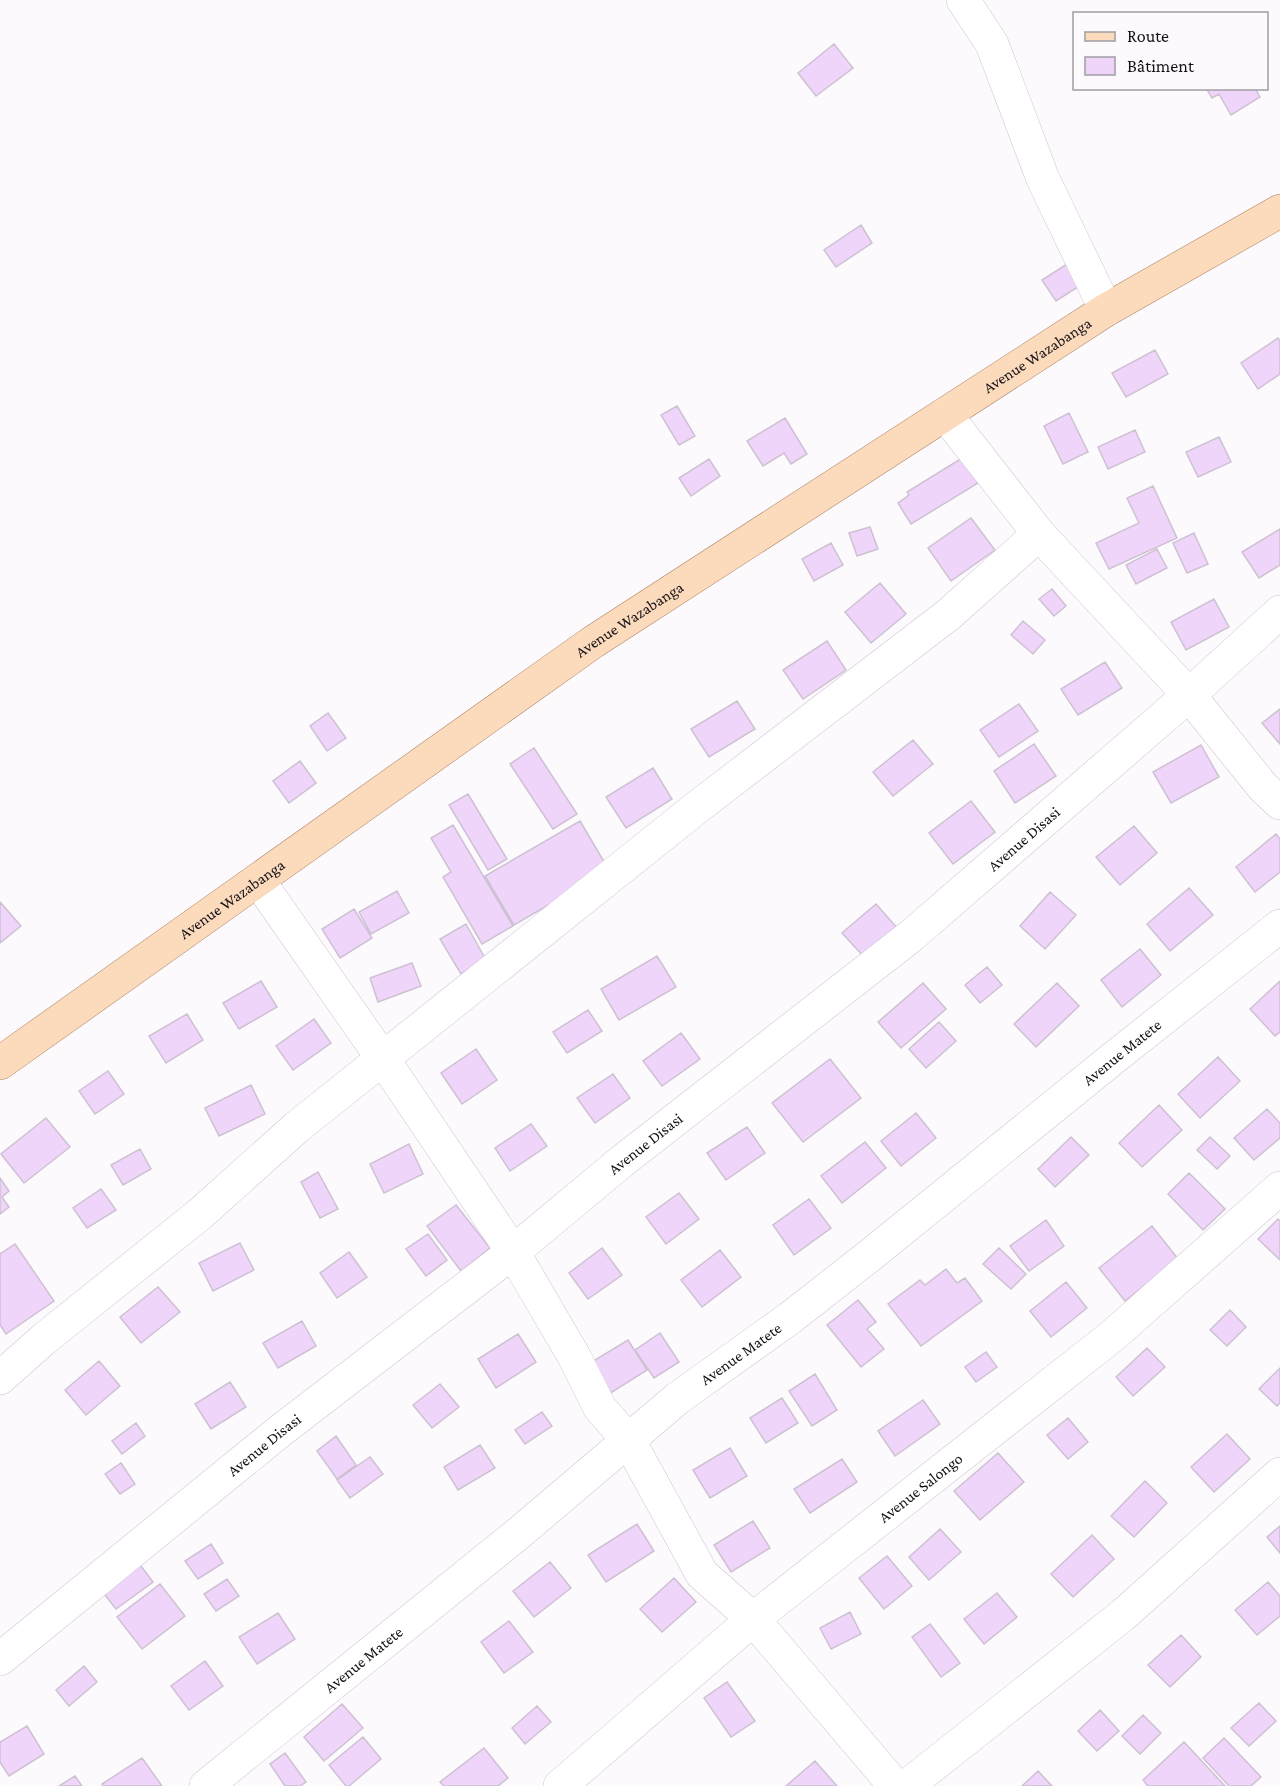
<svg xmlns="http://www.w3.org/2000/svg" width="1280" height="1786" font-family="'Crimson Pro',serif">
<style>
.building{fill:#f0d5fb;stroke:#cdc1d2;stroke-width:1.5}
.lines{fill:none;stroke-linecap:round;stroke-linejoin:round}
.minor-casing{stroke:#d0c3d5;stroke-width:34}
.major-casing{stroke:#aa8465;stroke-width:34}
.minor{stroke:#fff;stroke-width:33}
.major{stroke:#fcdabc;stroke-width:33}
.labels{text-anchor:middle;stroke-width:4.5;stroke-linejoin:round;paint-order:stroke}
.street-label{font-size:16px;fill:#151117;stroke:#fdfafe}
</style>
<rect width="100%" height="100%" fill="#fdfafe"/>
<!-- building -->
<path class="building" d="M 834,44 L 853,68 L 816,96 L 798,73 Z
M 1206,88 L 1255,88 L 1260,97 L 1231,115 L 1219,94 L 1212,98 Z
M 861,225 L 872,243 L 836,267 L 824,250 Z
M 1067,264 L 1081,285 L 1056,301 L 1042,280 Z
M 1278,338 L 1280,341 L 1280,374 L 1258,389 L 1241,363 Z
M 1155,350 L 1168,374 L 1126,397 L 1112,373 Z
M 677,406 L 695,436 L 679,445 L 661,415 Z
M 1069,413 L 1088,452 L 1063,464 L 1044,426 Z
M 785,418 L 807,454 L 791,464 L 784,453 L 763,466 L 747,441 Z
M 1135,430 L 1145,452 L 1108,469 L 1098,447 Z
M 1219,437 L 1231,462 L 1198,477 L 1186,452 Z
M 962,458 L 978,483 L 911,524 L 898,503 L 909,495 L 907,492 Z
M 709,459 L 720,476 L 691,496 L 679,478 Z
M 1153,486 L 1177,538 L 1109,569 L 1096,543 L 1139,523 L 1127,498 Z
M 971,518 L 995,550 L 951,581 L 928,548 Z
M 870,527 L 878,549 L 857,556 L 849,533 Z
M 1280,529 L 1280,565 L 1259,578 L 1242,552 Z
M 1194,533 L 1208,564 L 1187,573 L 1173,543 Z
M 831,543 L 843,565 L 814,581 L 802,559 Z
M 1157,549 L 1167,568 L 1136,584 L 1126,565 Z
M 880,583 L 906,614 L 871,643 L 845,612 Z
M 1052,589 L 1066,606 L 1054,616 L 1039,599 Z
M 1214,599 L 1229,627 L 1186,650 L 1171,622 Z
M 1023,621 L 1045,640 L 1033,654 L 1011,635 Z
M 827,641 L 846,670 L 803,699 L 783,670 Z
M 1105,662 L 1122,688 L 1078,715 L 1061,689 Z
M 737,701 L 755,729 L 709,757 L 691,729 Z
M 1019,704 L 1038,731 L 999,757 L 980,730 Z
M 1280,709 L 1280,744 L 1262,723 Z
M 328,713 L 346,738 L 327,751 L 310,726 Z
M 913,740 L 933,764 L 893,796 L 873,772 Z
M 1034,744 L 1056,776 L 1015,803 L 994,771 Z
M 1201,745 L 1219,777 L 1171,803 L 1153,772 Z
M 534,748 L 577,814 L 553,829 L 510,764 Z
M 300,761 L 316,783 L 289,803 L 273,781 Z
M 653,768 L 672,799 L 626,828 L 606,797 Z
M 468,794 L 507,859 L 488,870 L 449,805 Z
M 971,801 L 995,832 L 953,864 L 929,833 Z
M 580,821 L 609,870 L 514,925 L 485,876 Z
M 453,825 L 513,926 L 482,944 L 443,877 L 451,872 L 431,838 Z
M 1134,826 L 1157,853 L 1120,885 L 1096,857 Z
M 1276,834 L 1280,839 L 1280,872 L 1255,892 L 1236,867 Z
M 1189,888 L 1213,915 L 1170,951 L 1147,924 Z
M 397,891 L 409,913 L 371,934 L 359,912 Z
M 1050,892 L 1076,915 L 1045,949 L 1020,926 Z
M 0,902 L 21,926 L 0,943 Z
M 876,904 L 898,929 L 865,958 L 842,933 Z
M 354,909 L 372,938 L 340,958 L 322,929 Z
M 466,924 L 486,960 L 461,974 L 440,939 Z
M 1140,949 L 1161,975 L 1122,1007 L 1101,980 Z
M 657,956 L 676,987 L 619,1020 L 601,989 Z
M 412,963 L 421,986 L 378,1002 L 370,978 Z
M 987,967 L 1002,985 L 980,1003 L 965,985 Z
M 261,981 L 277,1007 L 239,1029 L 223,1003 Z
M 1280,981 L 1280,1032 L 1275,1036 L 1250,1009 Z
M 923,983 L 946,1009 L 901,1048 L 878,1022 Z
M 1057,983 L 1079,1006 L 1036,1047 L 1014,1024 Z
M 588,1010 L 602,1031 L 567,1053 L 553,1032 Z
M 187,1014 L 203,1040 L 166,1063 L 149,1036 Z
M 314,1019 L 331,1043 L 293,1070 L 276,1046 Z
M 939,1022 L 956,1041 L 926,1068 L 909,1049 Z
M 681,1033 L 700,1059 L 662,1086 L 643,1061 Z
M 476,1049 L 497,1080 L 462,1104 L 441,1073 Z
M 1218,1057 L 1240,1081 L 1200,1118 L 1178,1094 Z
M 830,1059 L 861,1098 L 803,1142 L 772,1103 Z
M 108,1071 L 124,1094 L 95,1114 L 79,1091 Z
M 613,1074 L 630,1098 L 595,1123 L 577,1098 Z
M 251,1085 L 265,1114 L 219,1136 L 205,1108 Z
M 1159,1105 L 1182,1130 L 1142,1167 L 1119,1143 Z
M 1267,1109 L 1280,1123 L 1280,1138 L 1254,1160 L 1234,1138 Z
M 916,1113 L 936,1138 L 901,1166 L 881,1141 Z
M 46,1118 L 70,1147 L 24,1183 L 1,1154 Z
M 531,1124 L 547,1146 L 510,1171 L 495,1148 Z
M 747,1127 L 765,1153 L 726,1180 L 707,1153 Z
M 1071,1137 L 1089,1155 L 1055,1187 L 1038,1169 Z
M 1210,1137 L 1230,1156 L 1217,1169 L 1197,1150 Z
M 865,1142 L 886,1168 L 842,1203 L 821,1176 Z
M 409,1144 L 423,1174 L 384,1193 L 370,1164 Z
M 140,1149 L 151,1169 L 123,1185 L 111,1165 Z
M 318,1172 L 338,1209 L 320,1218 L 301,1182 Z
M 1189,1173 L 1225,1209 L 1203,1230 L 1168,1194 Z
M 0,1178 L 9,1191 L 2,1197 L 9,1207 L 0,1214 Z
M 101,1189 L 116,1210 L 87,1228 L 73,1208 Z
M 679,1193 L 699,1219 L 666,1244 L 646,1217 Z
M 809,1199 L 831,1228 L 794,1255 L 773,1225 Z
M 456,1205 L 490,1248 L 461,1271 L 427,1226 Z
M 1278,1219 L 1280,1221 L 1280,1260 L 1258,1239 Z
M 1046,1220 L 1064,1246 L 1029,1271 L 1010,1246 Z
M 1152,1226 L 1178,1259 L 1125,1301 L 1099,1268 Z
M 428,1234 L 447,1260 L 426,1276 L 406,1249 Z
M 240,1243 L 254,1270 L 213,1291 L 199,1263 Z
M 15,1244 L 54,1301 L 6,1334 L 0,1325 L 0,1254 Z
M 602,1248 L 622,1275 L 588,1299 L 569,1273 Z
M 999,1248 L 1026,1274 L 1011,1289 L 983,1264 Z
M 720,1250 L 741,1277 L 702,1307 L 681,1280 Z
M 349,1252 L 367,1277 L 337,1298 L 320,1273 Z
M 946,1269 L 957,1283 L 965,1278 L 982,1301 L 921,1346 L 888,1304 L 920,1280 L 925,1285 Z
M 1066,1282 L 1087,1308 L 1051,1337 L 1030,1311 Z
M 158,1287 L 180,1312 L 141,1343 L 120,1317 Z
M 858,1300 L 876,1322 L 867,1329 L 884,1349 L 861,1367 L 827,1325 Z
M 1230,1310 L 1246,1327 L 1227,1346 L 1210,1330 Z
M 302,1321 L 316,1346 L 278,1368 L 263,1343 Z
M 660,1333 L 679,1362 L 654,1378 L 635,1350 Z
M 518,1334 L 536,1362 L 496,1388 L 478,1359 Z
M 628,1340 L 647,1370 L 609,1394 L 590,1363 Z
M 1147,1348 L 1165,1367 L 1133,1396 L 1116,1377 Z
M 986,1352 L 997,1367 L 976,1382 L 965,1367 Z
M 99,1361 L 120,1386 L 86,1415 L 65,1390 Z
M 1280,1368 L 1280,1403 L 1277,1406 L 1259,1389 Z
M 815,1374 L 837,1410 L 812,1426 L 789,1391 Z
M 230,1382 L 246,1407 L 211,1429 L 195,1404 Z
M 440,1384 L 459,1407 L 432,1428 L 413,1405 Z
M 782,1398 L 798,1423 L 766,1443 L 750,1418 Z
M 923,1400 L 940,1424 L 895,1456 L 878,1431 Z
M 542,1412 L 552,1426 L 525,1444 L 515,1430 Z
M 1068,1418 L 1088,1442 L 1068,1459 L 1047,1435 Z
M 136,1423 L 145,1436 L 122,1454 L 112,1441 Z
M 1227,1434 L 1250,1459 L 1214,1492 L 1191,1467 Z
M 336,1436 L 356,1465 L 337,1479 L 317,1451 Z
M 480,1445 L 495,1468 L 458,1490 L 444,1467 Z
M 730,1448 L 747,1476 L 710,1498 L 693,1470 Z
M 998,1453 L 1024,1482 L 980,1520 L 954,1491 Z
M 370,1457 L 383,1474 L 350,1498 L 337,1480 Z
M 842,1459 L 857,1482 L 810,1513 L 794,1489 Z
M 121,1463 L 135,1484 L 120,1494 L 105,1474 Z
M 1145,1481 L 1167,1503 L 1134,1537 L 1111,1516 Z
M 753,1521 L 770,1548 L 731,1572 L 714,1545 Z
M 637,1524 L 654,1551 L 606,1582 L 588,1555 Z
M 1280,1526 L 1280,1553 L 1267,1537 Z
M 940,1529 L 961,1552 L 929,1580 L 909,1557 Z
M 1092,1535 L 1114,1559 L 1073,1597 L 1051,1574 Z
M 211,1544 L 223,1563 L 198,1579 L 185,1561 Z
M 887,1556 L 912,1586 L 884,1609 L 859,1578 Z
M 138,1562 L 153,1582 L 116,1609 L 101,1590 Z
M 550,1562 L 571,1588 L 534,1617 L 513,1591 Z
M 674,1578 L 696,1602 L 662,1632 L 640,1609 Z
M 227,1579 L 239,1596 L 216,1611 L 204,1594 Z
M 1268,1582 L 1280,1596 L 1280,1616 L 1257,1635 L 1235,1610 Z
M 160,1584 L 185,1616 L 142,1649 L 117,1617 Z
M 997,1593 L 1017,1617 L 984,1644 L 964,1619 Z
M 850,1612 L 861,1634 L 831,1649 L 820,1628 Z
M 278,1613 L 295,1639 L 257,1664 L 239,1637 Z
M 509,1621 L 533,1652 L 504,1673 L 481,1642 Z
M 930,1624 L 960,1663 L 941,1677 L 912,1637 Z
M 1181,1635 L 1201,1657 L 1170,1687 L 1148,1665 Z
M 205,1661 L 223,1686 L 189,1710 L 171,1686 Z
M 84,1666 L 97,1682 L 69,1706 L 56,1690 Z
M 727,1682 L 755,1721 L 731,1737 L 704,1698 Z
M 1259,1703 L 1276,1721 L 1249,1746 L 1231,1728 Z
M 342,1704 L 363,1728 L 324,1761 L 304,1737 Z
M 537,1706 L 551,1722 L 525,1744 L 512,1728 Z
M 1100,1710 L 1119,1731 L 1097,1751 L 1078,1731 Z
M 1143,1715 L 1161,1733 L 1140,1754 L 1122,1736 Z
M 27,1726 L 44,1754 L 9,1776 L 0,1762 L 0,1742 Z
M 363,1737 L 381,1759 L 349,1786 L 346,1786 L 329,1765 Z
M 1224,1738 L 1261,1777 L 1251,1786 L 1229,1786 L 1203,1758 Z
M 1184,1742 L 1225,1786 L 1148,1786 L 1143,1780 Z
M 484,1748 L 508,1778 L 498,1786 L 444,1786 L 440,1782 Z
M 285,1753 L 306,1782 L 300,1786 L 285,1786 L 270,1764 Z
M 142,1758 L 162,1786 L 103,1786 L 102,1784 Z
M 815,1761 L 837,1786 L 786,1786 Z
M 1038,1771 L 1052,1786 L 1022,1786 Z
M 75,1776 L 82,1786 L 59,1786 Z"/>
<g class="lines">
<!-- minor casing -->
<g class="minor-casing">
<g id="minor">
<path d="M 963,0 L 992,44 L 1043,179 L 1106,310"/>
<path d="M 945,414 L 1039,534 L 1189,695 L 1263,787 L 1280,803"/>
<path d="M 258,880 L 383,1059 L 513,1252 L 575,1358 L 600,1408 L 629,1441 L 702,1574 L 753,1619 L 895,1786"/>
<path d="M 0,1378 L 44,1339 L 200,1214 L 297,1127 L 700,805 L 948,615 L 1039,534"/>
<path id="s1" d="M 0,1659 L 280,1431 L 513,1252 L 621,1162 L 911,936 L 1189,695 L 1280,612"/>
<path id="s2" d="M 206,1786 L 519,1533 L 678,1398 L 790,1318 L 873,1253 L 1111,1060 L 1280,926"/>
<path id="s3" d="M 560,1786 L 753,1619 L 1111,1337 L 1280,1188"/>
<path d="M 907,1786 L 1123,1615 L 1280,1474"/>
</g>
</g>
<!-- major casing -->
<g class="major-casing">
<g id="major">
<path id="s4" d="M 0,1063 L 593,642 L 1106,310 L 1280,211"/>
</g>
</g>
<!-- minor -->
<use href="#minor" class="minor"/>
<!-- major -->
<use href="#major" class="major"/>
</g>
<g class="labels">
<!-- street labels -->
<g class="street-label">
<text dy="6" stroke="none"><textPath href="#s4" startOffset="1256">Avenue Wazabanga</textPath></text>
<text dy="6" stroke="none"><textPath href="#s4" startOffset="770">Avenue Wazabanga</textPath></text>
<text dy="6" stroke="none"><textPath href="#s1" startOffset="1312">Avenue Disasi</textPath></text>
<text dy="6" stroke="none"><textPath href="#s4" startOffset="284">Avenue Wazabanga</textPath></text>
<text dy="6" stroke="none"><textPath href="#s2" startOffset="1174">Avenue Matete</textPath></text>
<text dy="6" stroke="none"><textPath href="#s1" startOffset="826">Avenue Disasi</textPath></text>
<text dy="6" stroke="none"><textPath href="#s2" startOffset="688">Avenue Matete</textPath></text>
<text dy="6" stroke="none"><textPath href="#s1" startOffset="340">Avenue Disasi</textPath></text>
<text dy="6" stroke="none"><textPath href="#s3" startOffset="468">Avenue Salongo</textPath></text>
<text dy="6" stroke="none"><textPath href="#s2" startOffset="202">Avenue Matete</textPath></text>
</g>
</g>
<!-- legend -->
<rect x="1073" y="12" width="195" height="78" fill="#fdfafe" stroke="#a09da2" stroke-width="1.5"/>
<rect x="1085" y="32" width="30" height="9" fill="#fcdabc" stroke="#a09da2" stroke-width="1.5"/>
<text x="1127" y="42" font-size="18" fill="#151117">Route</text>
<rect x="1085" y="57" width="30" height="18" fill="#f0d5fb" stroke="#a09da2" stroke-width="1.5"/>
<text x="1127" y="72" font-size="18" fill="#151117">Bâtiment</text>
</svg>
